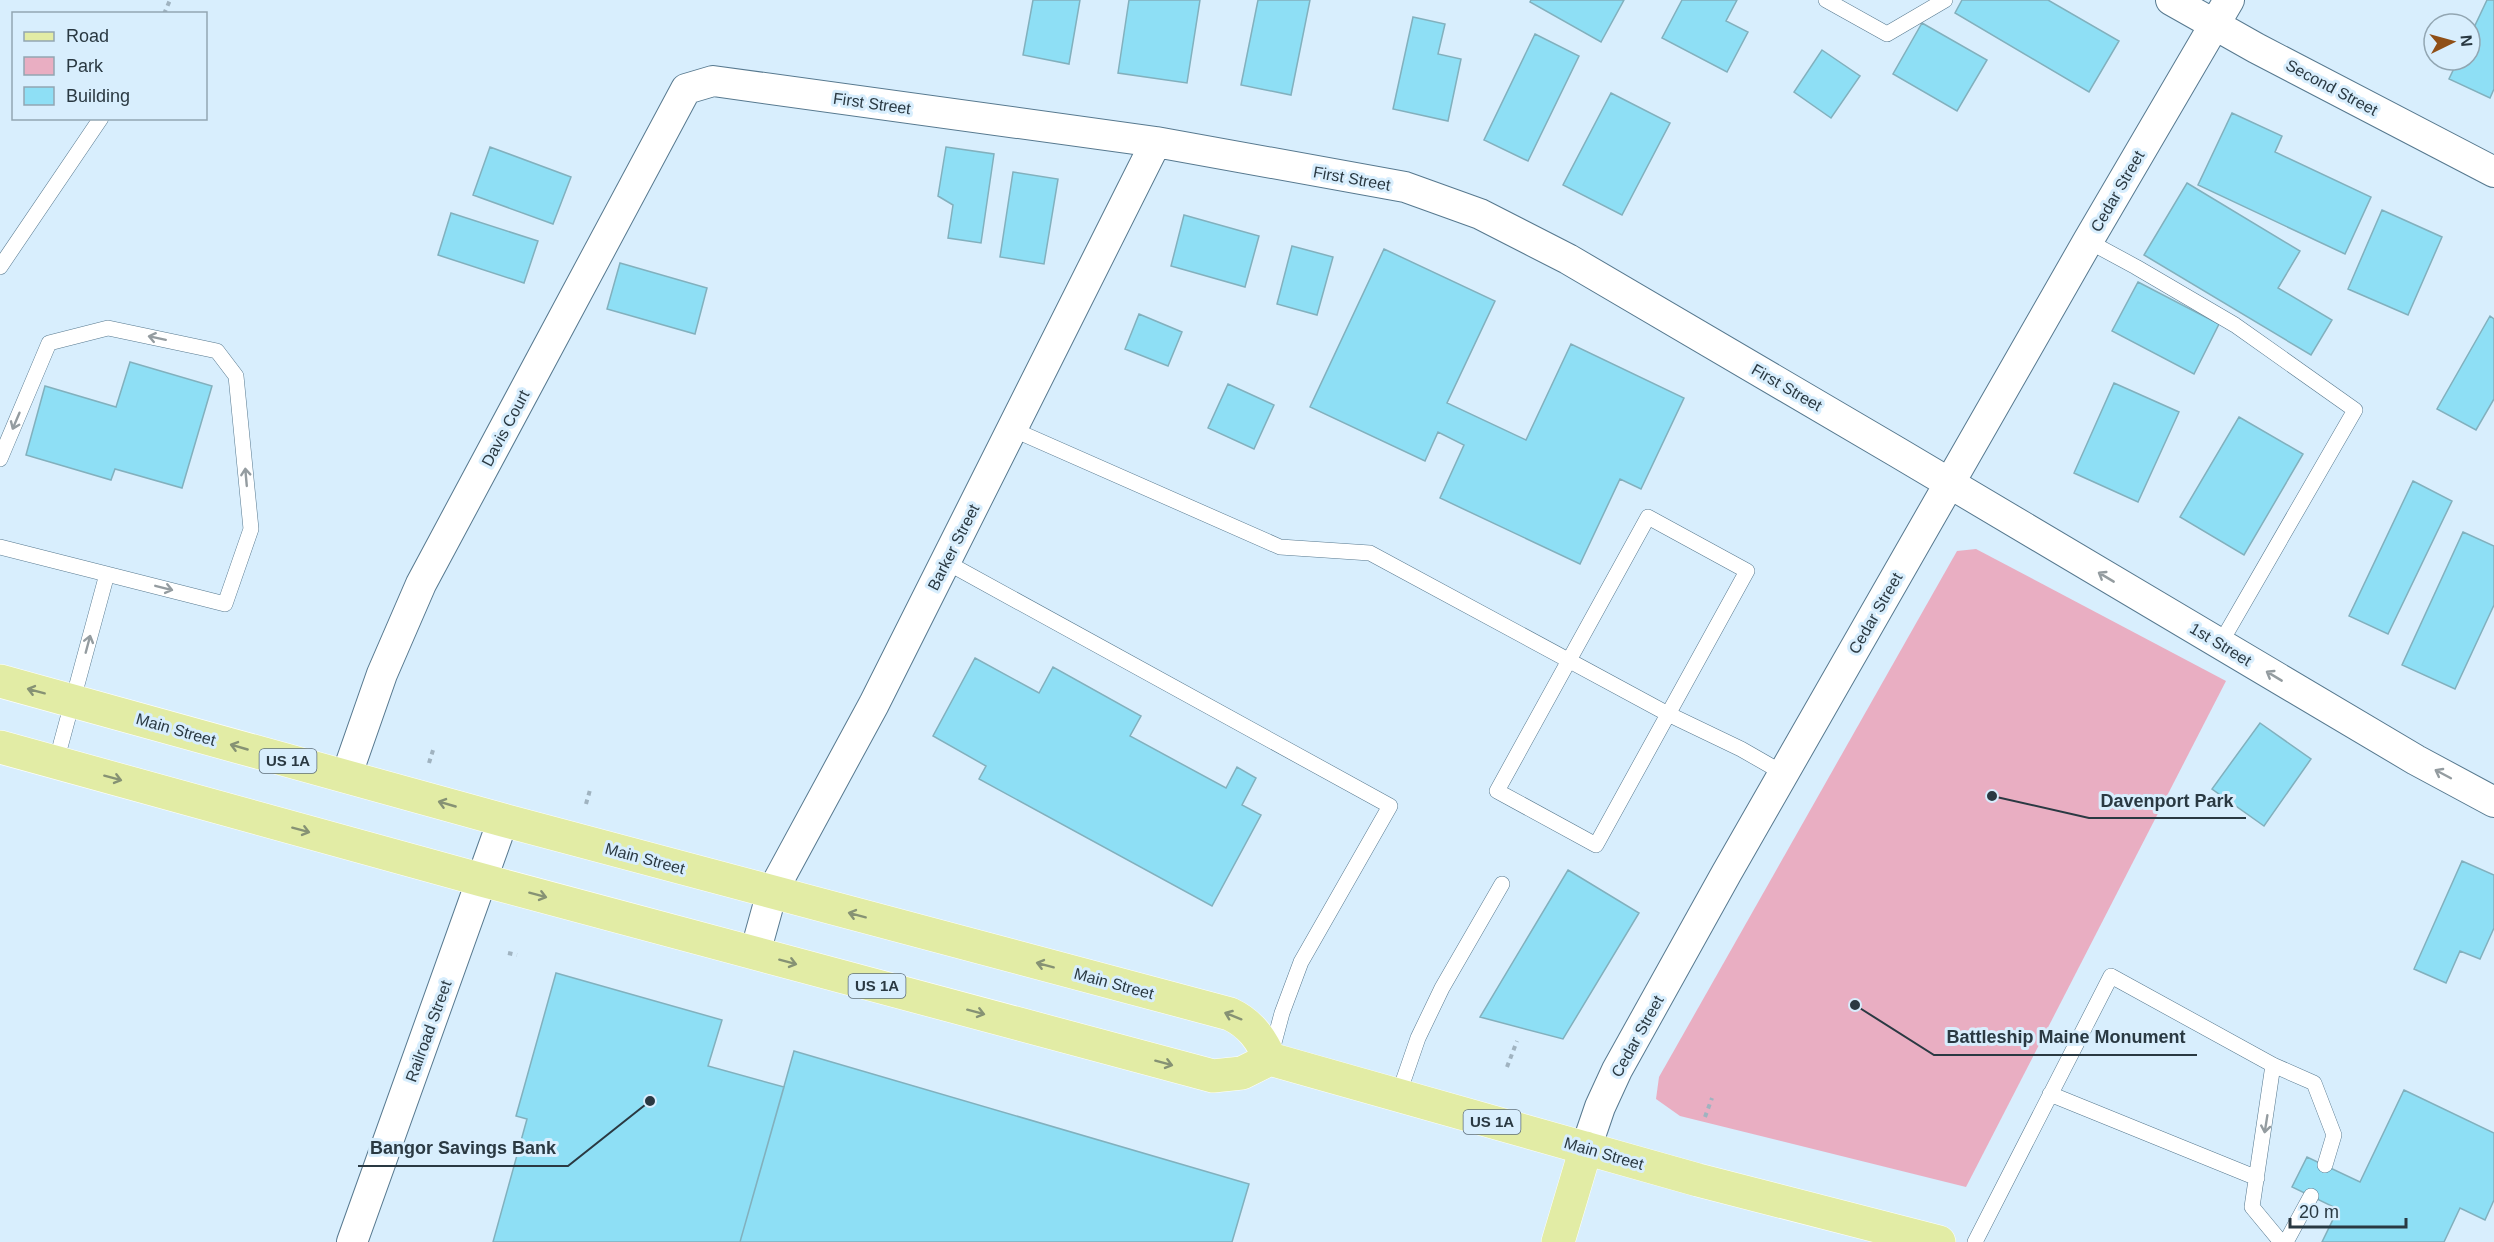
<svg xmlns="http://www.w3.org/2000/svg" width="2494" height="1242" font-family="Arial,sans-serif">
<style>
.green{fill:#e9aec2}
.building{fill:#8edff5;stroke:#82b0bd;stroke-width:1.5}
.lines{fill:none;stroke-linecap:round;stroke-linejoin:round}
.lane-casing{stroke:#57798f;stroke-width:16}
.street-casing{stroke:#57798f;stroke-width:32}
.primary-casing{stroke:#fff;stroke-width:34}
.path{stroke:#a0b3c0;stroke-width:4;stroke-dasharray:4.5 4.5;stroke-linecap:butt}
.lane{stroke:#fff;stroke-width:15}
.street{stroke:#fff;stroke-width:30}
.primary{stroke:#e2eca5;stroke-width:33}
.oneway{stroke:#949ca0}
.oneway2{stroke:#869274}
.labels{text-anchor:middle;stroke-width:6;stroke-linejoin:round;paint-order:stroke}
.shield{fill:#d8eefd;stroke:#5e6f7a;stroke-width:1.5}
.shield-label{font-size:15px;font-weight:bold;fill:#2a3942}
.street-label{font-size:16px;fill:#2a3942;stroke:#d8eefd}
.leader{fill:none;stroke:#2a3942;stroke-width:2}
.callout-dot{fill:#2a3942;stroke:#d8eefd;stroke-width:2}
.callout-label{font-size:18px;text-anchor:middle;font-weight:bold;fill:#2a3942;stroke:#d8eefd;stroke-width:6;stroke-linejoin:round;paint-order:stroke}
</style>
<rect width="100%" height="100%" fill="#d8eefd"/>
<!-- green -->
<path class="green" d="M 1976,549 L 2226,681 L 1966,1187 L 1680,1116 L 1656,1099 L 1659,1077 L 1957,551 Z"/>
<!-- building -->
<path class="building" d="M 1033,0 L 1080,0 L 1069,64 L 1023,55 Z
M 1129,0 L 1200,0 L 1187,83 L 1118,73 Z
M 1258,0 L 1310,0 L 1291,95 L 1241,85 Z
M 1531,0 L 1624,0 L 1601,42 L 1530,2 Z
M 1682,0 L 1737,0 L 1726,21 L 1748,32 L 1727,72 L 1662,38 Z
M 1962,0 L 2048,0 L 2119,41 L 2089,92 L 1955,13 Z
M 2487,0 L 2494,0 L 2494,89 L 2490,98 L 2449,79 L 2458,60 L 2470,60 L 2470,36 Z
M 1413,17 L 1445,24 L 1438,54 L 1461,59 L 1448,121 L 1393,109 Z
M 1922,23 L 1987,60 L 1957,111 L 1893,74 Z
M 1535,34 L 1579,56 L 1528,161 L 1484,140 Z
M 1822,50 L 1860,76 L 1831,118 L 1794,92 Z
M 1611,93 L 1670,123 L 1622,215 L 1563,185 Z
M 2232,113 L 2282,136 L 2275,152 L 2371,197 L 2345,254 L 2198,185 Z
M 490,147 L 571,177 L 553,224 L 473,195 Z
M 946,147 L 994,154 L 981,243 L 948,238 L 953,205 L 938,196 Z
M 1013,172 L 1058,179 L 1044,264 L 1000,257 Z
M 2187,183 L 2300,251 L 2278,288 L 2332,320 L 2311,355 L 2144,255 Z
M 2382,210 L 2442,237 L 2408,315 L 2348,289 Z
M 451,213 L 538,241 L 524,283 L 438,255 Z
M 1184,215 L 1259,236 L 1245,287 L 1171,266 Z
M 1292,246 L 1333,257 L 1317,315 L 1277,304 Z
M 1384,249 L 1495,301 L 1447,403 L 1526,440 L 1571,344 L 1684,398 L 1641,489 L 1620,479 L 1580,564 L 1440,498 L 1464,445 L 1438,432 L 1425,461 L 1310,407 Z
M 620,263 L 707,288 L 695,334 L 607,309 Z
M 2138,282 L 2219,324 L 2194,374 L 2112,331 Z
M 1139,314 L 1182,332 L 1168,366 L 1125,349 Z
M 2490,316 L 2494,319 L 2494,399 L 2476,430 L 2437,409 Z
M 130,362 L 212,386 L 182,488 L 115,469 L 111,480 L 26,455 L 45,386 L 116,407 Z
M 2114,383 L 2179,412 L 2138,502 L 2074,473 Z
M 1228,384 L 1274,405 L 1254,449 L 1208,428 Z
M 2239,417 L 2303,454 L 2244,555 L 2180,517 Z
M 2413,481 L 2452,501 L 2388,634 L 2349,616 Z
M 2463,532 L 2494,546 L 2494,605 L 2455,689 L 2402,665 Z
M 975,658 L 1039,693 L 1053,667 L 1141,716 L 1130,736 L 1226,788 L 1237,767 L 1256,778 L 1242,805 L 1261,815 L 1212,906 L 979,779 L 986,766 L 933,736 Z
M 2260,723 L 2311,759 L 2264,826 L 2212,789 Z
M 2462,861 L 2494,875 L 2494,928 L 2480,959 L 2460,951 L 2446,983 L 2414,969 Z
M 1568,870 L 1639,913 L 1563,1039 L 1480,1017 Z
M 556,973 L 722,1020 L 708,1066 L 784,1087 L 740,1242 L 493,1242 L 527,1119 L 516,1116 Z
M 794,1051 L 1249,1184 L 1232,1242 L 740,1242 Z
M 2404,1090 L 2494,1133 L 2494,1200 L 2485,1220 L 2460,1208 L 2444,1242 L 2322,1242 L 2338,1209 L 2292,1187 L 2307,1157 L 2360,1182 Z"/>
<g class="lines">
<!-- lane casing -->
<g class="lane-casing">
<path id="lane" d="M 1826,0 L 1887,34 L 1945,0
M 2088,241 L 2136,267 L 2235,325 L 2355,410 L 2220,644
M 0,267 L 101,118
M 1012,429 L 1280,547 L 1370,553 L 1668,714 L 1741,749 L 1783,773
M 0,459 L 49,343 L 108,328 L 217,351 L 236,376 L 251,529 L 225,604 L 0,547
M 1648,517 L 1747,571 L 1596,845 L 1497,791 Z
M 946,562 L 1390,806 L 1301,962 L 1282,1013 L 1271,1054
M 56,762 L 107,574
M 2273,1065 L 2252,1207 L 2281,1242
M 2050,1094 L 2257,1178
M 1398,1096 L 1418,1038 L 1442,988 L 1502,884
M 1975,1242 L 2111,976 L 2273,1065 L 2314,1083 L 2334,1135 L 2325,1165
M 2286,1242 L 2311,1196"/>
</g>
<!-- street casing -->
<g class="street-casing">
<path id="street" d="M 2171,0 L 2256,48 L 2494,172
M 346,777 L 382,674 L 421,584 L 686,89 L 713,81 L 1156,142 L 1405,187 L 1480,214 L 1568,259 L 1897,452 L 2416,760 L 2494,802
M 755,953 L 772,892 L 874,704 L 1156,142
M 1586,1148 L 1600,1107 L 1617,1070 L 1726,874 L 2088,241 L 2229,0
M 352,1242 L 503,820"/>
</g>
<!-- primary casing -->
<g class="primary-casing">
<path id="primary" d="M 0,681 L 503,820 L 1230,1014 C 1251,1024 1261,1039 1270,1059
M 0,747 L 482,880 L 1213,1076 L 1242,1073 L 1270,1059 L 1698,1180 L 1939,1242
M 1558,1242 L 1586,1148"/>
</g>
<!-- path -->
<path class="path" d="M 164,14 L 170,0
M 429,763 L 434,747
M 586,804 L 590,790
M 508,953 L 517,955
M 1507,1067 L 1517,1041
M 1705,1117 L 1712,1098"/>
<!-- lane -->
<use href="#lane" class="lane"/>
<!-- street -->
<use href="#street" class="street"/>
<!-- primary -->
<use href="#primary" class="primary"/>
</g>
<!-- one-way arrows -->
<defs><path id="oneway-shaft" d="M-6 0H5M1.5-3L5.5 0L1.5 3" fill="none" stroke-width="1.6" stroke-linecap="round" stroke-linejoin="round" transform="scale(1.5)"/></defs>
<g class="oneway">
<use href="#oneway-shaft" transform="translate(157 338) rotate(-168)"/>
<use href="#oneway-shaft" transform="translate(16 421) rotate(113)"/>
<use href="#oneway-shaft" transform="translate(246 477) rotate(-95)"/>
<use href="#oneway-shaft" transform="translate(2106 577) rotate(-149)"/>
<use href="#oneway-shaft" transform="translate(164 588) rotate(14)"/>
<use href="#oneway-shaft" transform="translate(88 644) rotate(-75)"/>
<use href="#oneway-shaft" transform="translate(2274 676) rotate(-149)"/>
<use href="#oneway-shaft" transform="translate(2443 774) rotate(-152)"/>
<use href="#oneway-shaft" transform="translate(2266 1124) rotate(99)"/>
</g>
<g class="oneway2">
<use href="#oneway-shaft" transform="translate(36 691) rotate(-165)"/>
<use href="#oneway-shaft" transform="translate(239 747) rotate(-164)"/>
<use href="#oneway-shaft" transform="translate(113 778) rotate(15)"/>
<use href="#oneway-shaft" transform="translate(447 804) rotate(-164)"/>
<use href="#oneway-shaft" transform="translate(301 830) rotate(15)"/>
<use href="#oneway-shaft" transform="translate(538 895) rotate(15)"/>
<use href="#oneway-shaft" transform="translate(857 915) rotate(-165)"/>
<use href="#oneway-shaft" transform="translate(788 962) rotate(15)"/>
<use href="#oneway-shaft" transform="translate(1045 965) rotate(-165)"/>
<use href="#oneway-shaft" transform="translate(976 1012) rotate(15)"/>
<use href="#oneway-shaft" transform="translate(1233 1016) rotate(-158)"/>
<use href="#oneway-shaft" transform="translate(1164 1063) rotate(15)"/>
</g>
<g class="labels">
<!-- shield labels -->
<g class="shield">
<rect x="259.5" y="749" width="57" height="24" rx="4.5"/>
<rect x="848.5" y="974" width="57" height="24" rx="4.5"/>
<rect x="1463.5" y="1110" width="57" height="24" rx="4.5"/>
</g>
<g class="shield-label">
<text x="288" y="766">US 1A</text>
<text x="877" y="991">US 1A</text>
<text x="1492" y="1127">US 1A</text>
</g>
<!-- street labels -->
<g class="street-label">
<text transform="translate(2332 87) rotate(28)" y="6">Second Street</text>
<text transform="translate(872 103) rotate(8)" y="6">First Street</text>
<text transform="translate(1352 178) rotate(10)" y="6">First Street</text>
<text transform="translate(2117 191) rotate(-60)" y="6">Cedar Street</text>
<text transform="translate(1787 387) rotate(30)" y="6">First Street</text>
<text transform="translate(505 428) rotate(-62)" y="6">Davis Court</text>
<text transform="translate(953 547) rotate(-63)" y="6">Barker Street</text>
<text transform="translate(1875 613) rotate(-60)" y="6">Cedar Street</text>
<text transform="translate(2221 644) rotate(31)" y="6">1st Street</text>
<text transform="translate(176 729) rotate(16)" y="6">Main Street</text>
<text transform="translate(645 858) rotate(15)" y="6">Main Street</text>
<text transform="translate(1114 983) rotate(15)" y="6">Main Street</text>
<text transform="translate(428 1031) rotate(-70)" y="6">Railroad Street</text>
<text transform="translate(1637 1036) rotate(-61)" y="6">Cedar Street</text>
<text transform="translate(1604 1153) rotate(16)" y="6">Main Street</text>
</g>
</g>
<!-- callouts -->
<path class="leader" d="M1992 796L2089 818H2246M1855 1005L1934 1055H2197M650 1101L568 1166H358"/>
<g class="callout-dot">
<circle cx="1992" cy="796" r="6"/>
<circle cx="1855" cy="1005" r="6"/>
<circle cx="650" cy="1101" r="6"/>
</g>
<g class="callout-label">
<text x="2167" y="807">Davenport Park</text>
<text x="2066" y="1043">Battleship Maine Monument</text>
<text x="463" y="1154">Bangor Savings Bank</text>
</g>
<!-- legend -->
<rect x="12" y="12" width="195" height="108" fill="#d8eefd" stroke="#92a6b2" stroke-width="1.5"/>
<rect x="24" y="32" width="30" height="9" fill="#e2eca5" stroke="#92a6b2" stroke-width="1.5"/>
<text x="66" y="42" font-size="18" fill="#2a3942">Road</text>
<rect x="24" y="57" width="30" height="18" fill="#e9aec2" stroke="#92a6b2" stroke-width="1.5"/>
<text x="66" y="72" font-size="18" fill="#2a3942">Park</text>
<rect x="24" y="87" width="30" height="18" fill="#8edff5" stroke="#92a6b2" stroke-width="1.5"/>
<text x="66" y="102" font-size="18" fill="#2a3942">Building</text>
<!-- north arrow -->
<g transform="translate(2452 42) rotate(85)"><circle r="28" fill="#d8eefd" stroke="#92a6b2" stroke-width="1.5"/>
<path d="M0-4.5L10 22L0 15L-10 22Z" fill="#8f4f17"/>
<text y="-9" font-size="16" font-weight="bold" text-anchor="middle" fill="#2a3942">N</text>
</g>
<!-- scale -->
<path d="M2290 1218v9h116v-9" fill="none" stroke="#2a3942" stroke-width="3"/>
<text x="2299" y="1218" font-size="18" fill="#2a3942" stroke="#d8eefd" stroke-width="4.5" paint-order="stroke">20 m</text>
</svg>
